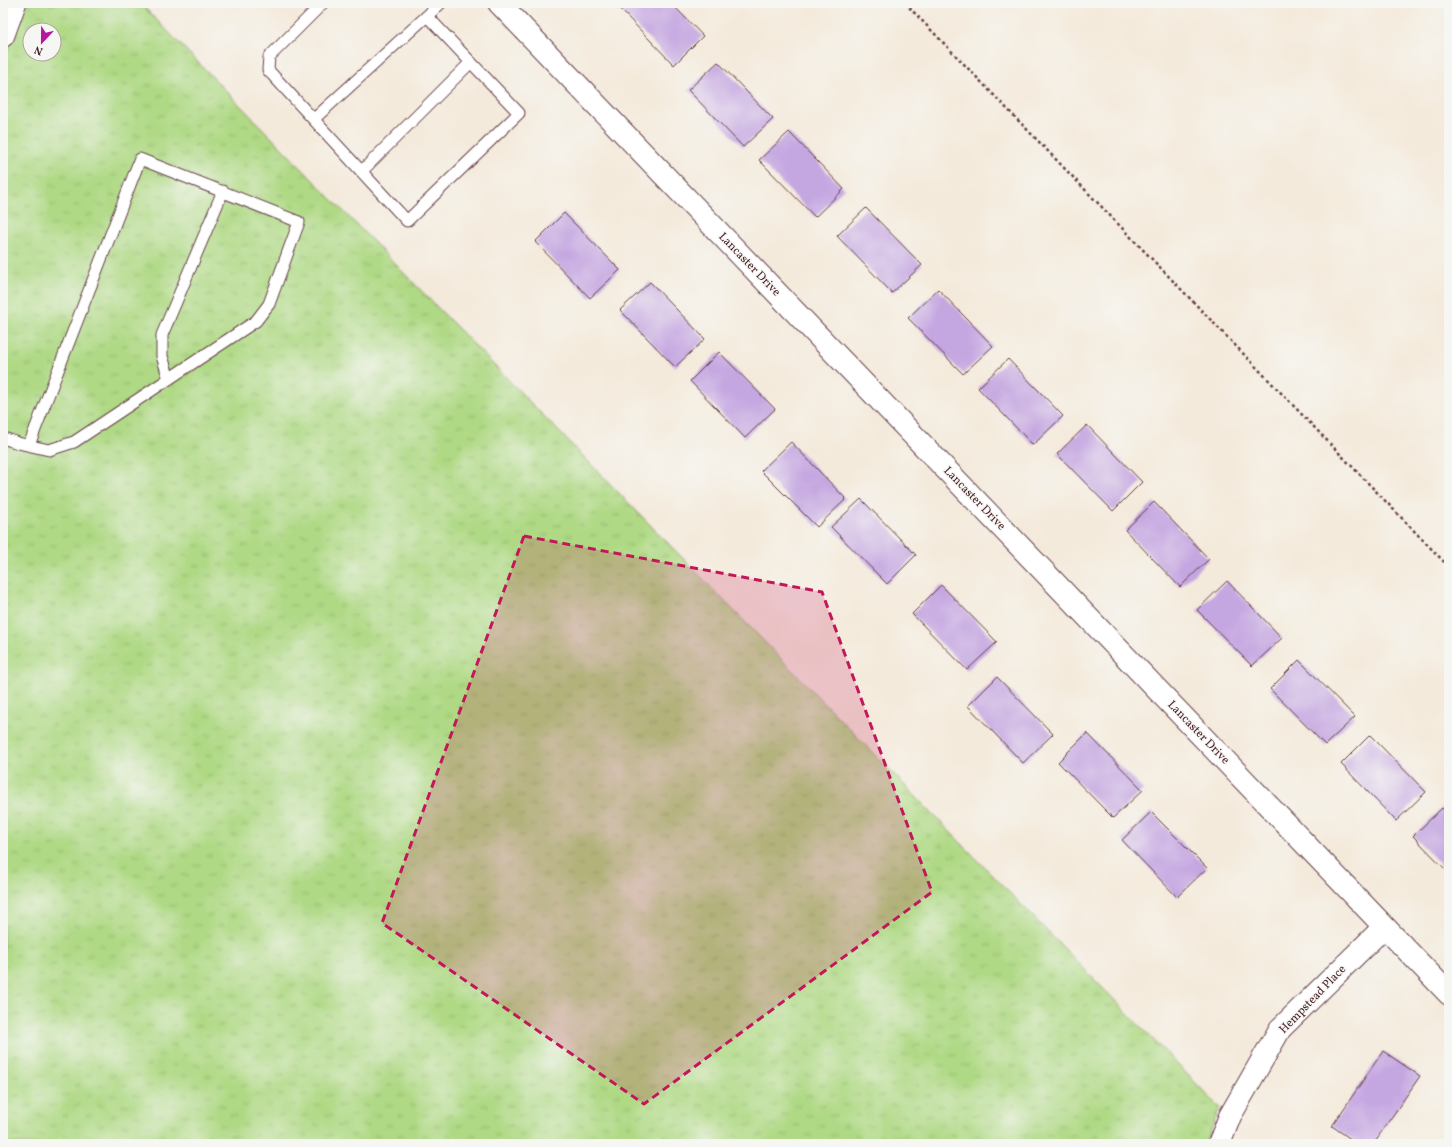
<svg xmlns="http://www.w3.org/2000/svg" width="1452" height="1147" font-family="Vollkorn,serif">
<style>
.park{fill:url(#park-tufts);stroke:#7c7c58;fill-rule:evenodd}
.building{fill:#c4a6e1}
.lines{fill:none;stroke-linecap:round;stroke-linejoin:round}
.service-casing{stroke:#643d45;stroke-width:13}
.minor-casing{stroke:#643d45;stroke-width:24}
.tertiary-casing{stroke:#643d45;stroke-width:24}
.path{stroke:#643d45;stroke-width:2.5;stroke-dasharray:3 3;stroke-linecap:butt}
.service{stroke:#fff;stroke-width:11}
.minor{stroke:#fff;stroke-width:22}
.tertiary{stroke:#fff;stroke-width:22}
.marked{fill:#c2185b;fill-opacity:0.2;stroke:#c2185b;stroke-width:3;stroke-dasharray:8 5;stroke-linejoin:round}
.labels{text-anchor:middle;stroke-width:3;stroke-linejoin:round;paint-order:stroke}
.street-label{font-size:12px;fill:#4a1f2b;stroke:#f6f6f2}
</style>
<defs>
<pattern id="park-tufts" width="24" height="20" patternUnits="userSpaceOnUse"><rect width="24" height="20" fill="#afd984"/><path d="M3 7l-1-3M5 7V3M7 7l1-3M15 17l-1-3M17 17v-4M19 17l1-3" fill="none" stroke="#98ba72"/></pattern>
</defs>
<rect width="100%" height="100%" fill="#f6f6f2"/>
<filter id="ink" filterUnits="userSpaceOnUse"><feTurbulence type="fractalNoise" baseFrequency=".025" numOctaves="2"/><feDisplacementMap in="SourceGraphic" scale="8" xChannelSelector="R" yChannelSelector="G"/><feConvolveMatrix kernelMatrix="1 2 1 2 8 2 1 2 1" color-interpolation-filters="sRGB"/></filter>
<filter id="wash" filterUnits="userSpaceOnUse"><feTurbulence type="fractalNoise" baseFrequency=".012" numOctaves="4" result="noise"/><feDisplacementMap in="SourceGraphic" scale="16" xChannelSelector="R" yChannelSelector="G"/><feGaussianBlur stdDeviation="0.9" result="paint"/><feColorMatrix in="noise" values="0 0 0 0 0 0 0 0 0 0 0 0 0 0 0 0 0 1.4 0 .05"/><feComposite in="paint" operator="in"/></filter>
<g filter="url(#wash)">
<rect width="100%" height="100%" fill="#f4eadb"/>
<!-- park -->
<path class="park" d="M 24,3 L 140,3 L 1220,1108 L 1205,1144 L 3,1144 L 3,64 ZM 30,30 L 54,30 L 54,54 L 30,54 Z"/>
<g id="blocks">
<!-- building -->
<path class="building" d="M 624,3 L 671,3 L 703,36 L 674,65 L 619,8 Z
M 718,62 L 773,119 L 743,147 L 688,90 Z
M 789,132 L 844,189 L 815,217 L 759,160 Z
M 866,208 L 922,265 L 892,293 L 837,236 Z
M 564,213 L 620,270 L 590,298 L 535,242 Z
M 650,282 L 705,339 L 675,367 L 620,310 Z
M 938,289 L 993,346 L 963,374 L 908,318 Z
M 719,352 L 775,409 L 745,438 L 690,381 Z
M 1008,359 L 1063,416 L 1033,445 L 978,388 Z
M 1087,425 L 1142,482 L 1113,511 L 1057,454 Z
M 791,442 L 846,499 L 817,527 L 761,471 Z
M 861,499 L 916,555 L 887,584 L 831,527 Z
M 1154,502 L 1209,559 L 1180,587 L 1125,530 Z
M 1227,581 L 1282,638 L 1252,666 L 1197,610 Z
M 941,585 L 997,642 L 967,670 L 912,614 Z
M 1299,660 L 1355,717 L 1325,745 L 1270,689 Z
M 997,677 L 1053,734 L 1023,763 L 968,706 Z
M 1087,733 L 1143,790 L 1113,818 L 1058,762 Z
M 1370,735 L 1426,792 L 1396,821 L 1341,764 Z
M 1442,808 L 1449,815 L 1449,873 L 1413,836 Z
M 1151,812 L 1207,868 L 1177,897 L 1122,840 Z
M 1383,1051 L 1420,1076 L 1373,1144 L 1358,1144 L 1332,1126 Z
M 1449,1135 L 1449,1144 L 1441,1144 Z"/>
</g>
</g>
<g filter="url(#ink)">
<use href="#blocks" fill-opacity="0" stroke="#643d45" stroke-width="1"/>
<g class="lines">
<!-- service casing -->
<g class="service-casing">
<path id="service" d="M 323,3 L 269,57 L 268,70 L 407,221 L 519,113 L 427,16
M 314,119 L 441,3
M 362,171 L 471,62
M 169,379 L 162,356 L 162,335 L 223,191
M 3,438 L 18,443 L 49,450 L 74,442 L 256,321 L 269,304 L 299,222 L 140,159 L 29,445"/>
</g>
<!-- minor casing -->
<g class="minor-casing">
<path id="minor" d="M 499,3 L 1449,994
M 1219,1144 L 1230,1116 L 1280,1029 L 1384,927"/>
</g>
<!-- tertiary casing -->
<g class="tertiary-casing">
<path id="tertiary" d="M 3,36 L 15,3"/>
</g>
<!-- path -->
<path class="path" d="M 905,3 L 1449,567"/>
<!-- service -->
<use href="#service" class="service"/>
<!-- minor -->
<use href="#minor" class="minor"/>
<!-- tertiary -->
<use href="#tertiary" class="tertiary"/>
</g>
</g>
<!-- marked area -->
<path class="marked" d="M 524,536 L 822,592 L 932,892 L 644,1104 L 382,923 Z"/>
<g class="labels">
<!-- street labels -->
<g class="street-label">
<text transform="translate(750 264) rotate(46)" y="4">Lancaster Drive</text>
<text transform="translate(975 498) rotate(46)" y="4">Lancaster Drive</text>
<text transform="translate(1199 732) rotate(46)" y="4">Lancaster Drive</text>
<text transform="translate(1312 999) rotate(-46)" y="4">Hempstead Place</text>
</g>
</g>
<!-- margin -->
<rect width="1452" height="1147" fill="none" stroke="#f6f6f2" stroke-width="16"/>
<!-- north arrow -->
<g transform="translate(42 42) rotate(202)"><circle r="19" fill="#f6f6f2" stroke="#b1a0a2"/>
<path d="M0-3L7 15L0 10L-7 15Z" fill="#b5179e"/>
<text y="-6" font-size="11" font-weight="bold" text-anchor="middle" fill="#4a1f2b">N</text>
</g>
</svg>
